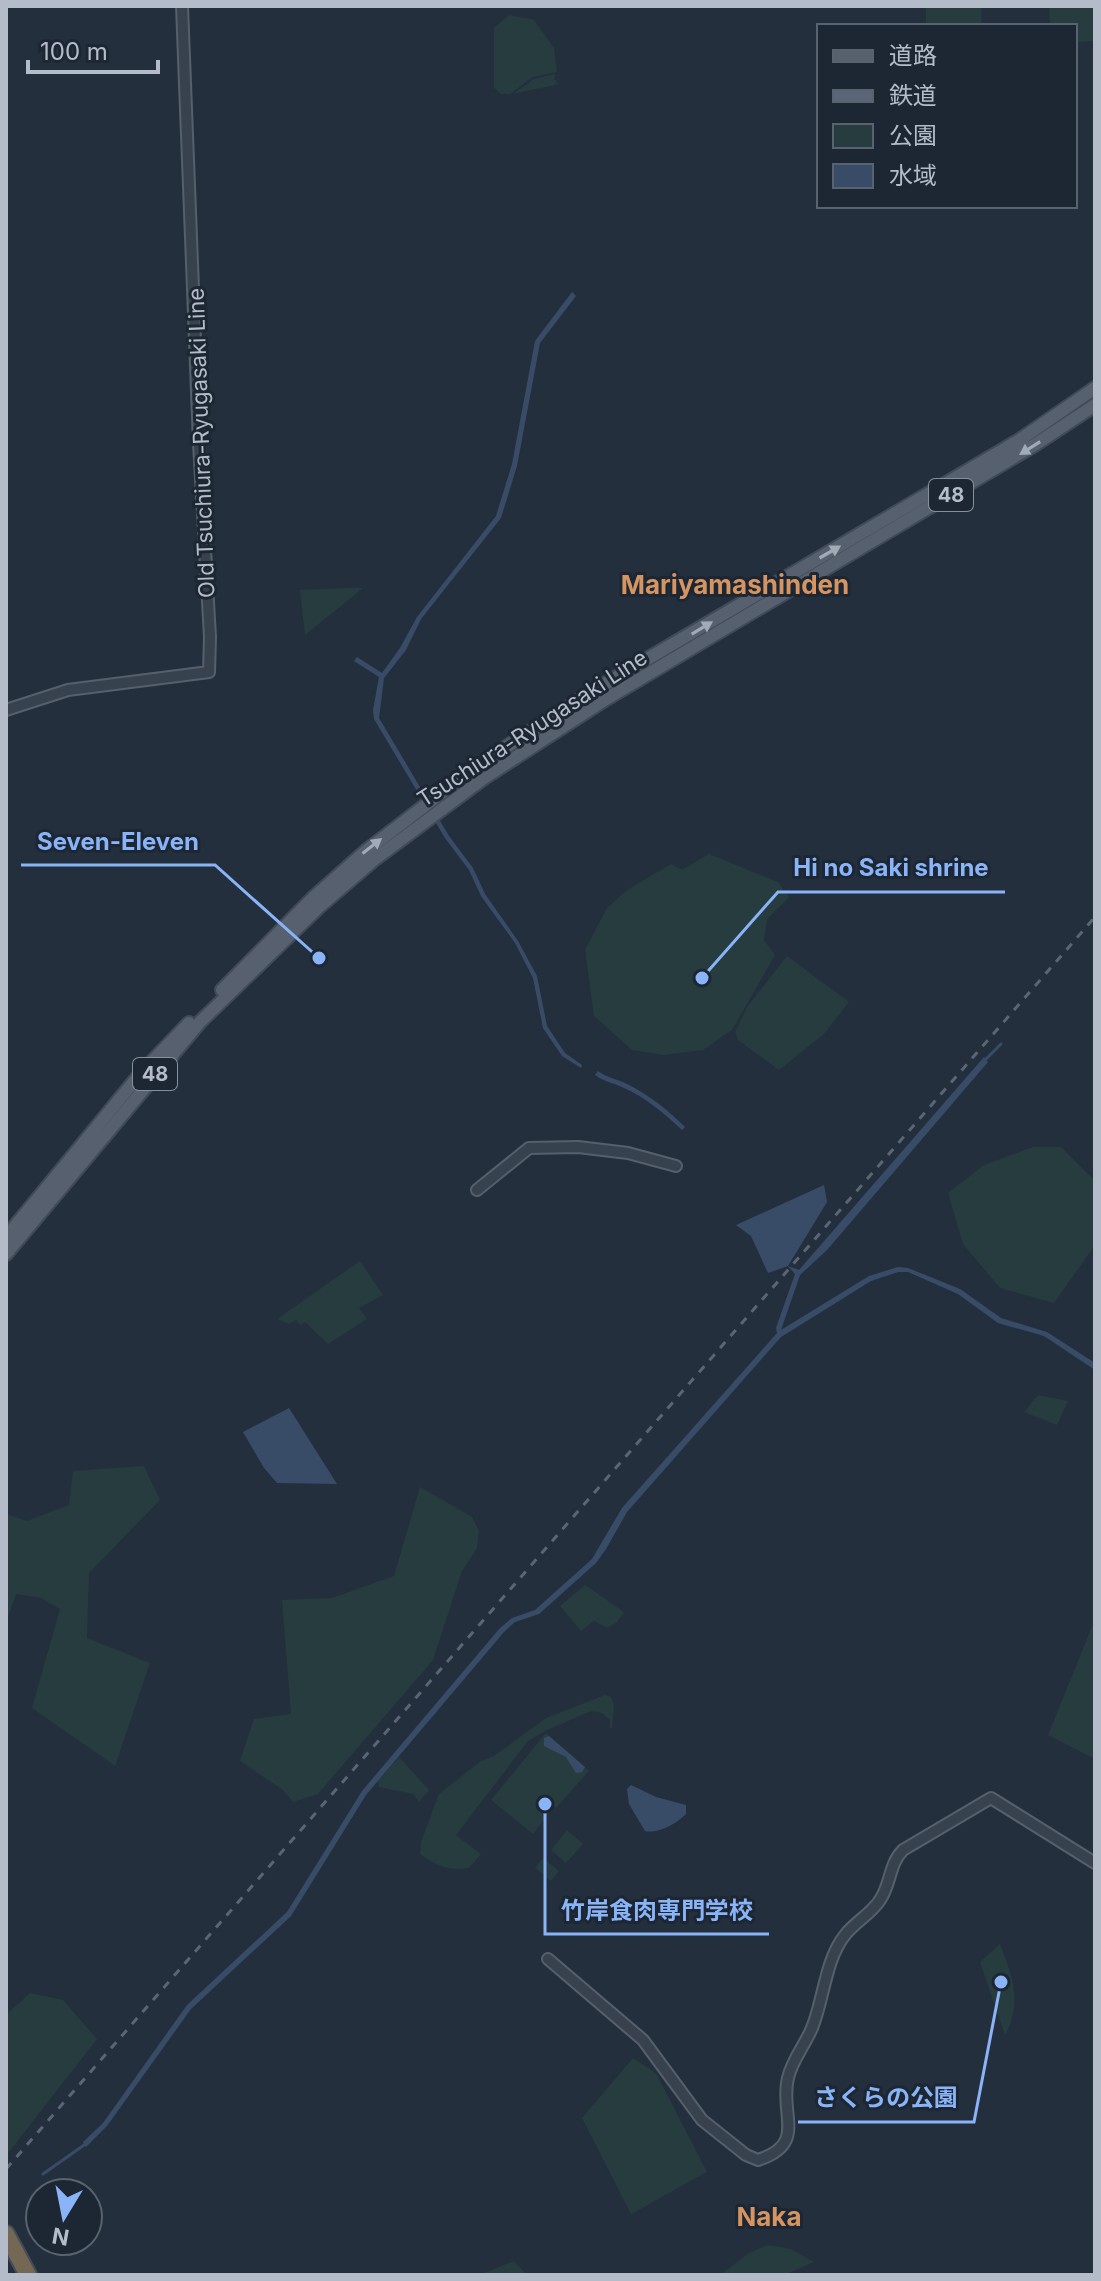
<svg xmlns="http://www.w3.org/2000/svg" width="1101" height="2281" font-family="Inter,'Noto Sans JP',sans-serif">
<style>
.green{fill:#263c3f}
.water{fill:#394c67}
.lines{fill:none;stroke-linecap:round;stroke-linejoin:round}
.stream{stroke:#394c67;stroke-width:3}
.minor-casing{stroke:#565f6c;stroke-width:14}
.major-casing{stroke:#414a57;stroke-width:16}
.highway-casing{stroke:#434c59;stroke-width:20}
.minor{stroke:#38414e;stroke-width:10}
.major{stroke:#56606e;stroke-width:12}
.highway{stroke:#746855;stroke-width:16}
.rail{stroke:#5a6575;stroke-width:3;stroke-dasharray:8 8;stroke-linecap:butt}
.oneway{fill:#a1aab7}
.labels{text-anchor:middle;stroke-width:6;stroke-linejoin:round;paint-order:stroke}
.shield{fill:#1d2633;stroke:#878f9c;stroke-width:2}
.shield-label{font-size:20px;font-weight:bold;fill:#b4bcc9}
.street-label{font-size:22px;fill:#b4bcc9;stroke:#1d2633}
.quarter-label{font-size:26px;font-weight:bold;fill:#d59563;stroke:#1d2633}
.leader{fill:none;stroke:#8ab4f8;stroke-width:3}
.callout-dot{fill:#8ab4f8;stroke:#1d2633;stroke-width:3}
.callout-label{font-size:24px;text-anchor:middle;font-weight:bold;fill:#8ab4f8;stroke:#1d2633;stroke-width:6;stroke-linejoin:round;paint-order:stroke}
</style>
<rect width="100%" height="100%" fill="#242f3e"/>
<!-- green -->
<path class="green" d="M 926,6 L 981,6 L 982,26 L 926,26 Z
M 1049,6 L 1095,6 L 1095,41 L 1075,42 L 1075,26 L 1050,26 Z
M 509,15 L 534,20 L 554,48 L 557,72 L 533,77 L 510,94 L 501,94 L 494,88 L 494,28 Z
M 555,74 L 554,79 L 559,84 L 513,94 L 534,79 Z
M 347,588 L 363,588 L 305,635 L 300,590 Z
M 709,854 L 778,882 L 789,897 L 767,919 L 764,940 L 775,955 L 732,1030 L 703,1050 L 664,1055 L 632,1050 L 594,1016 L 585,950 L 607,908 L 627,890 L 671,864 L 682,870 Z
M 787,956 L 849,1002 L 824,1034 L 779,1070 L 738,1040 L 735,1032 L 747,1007 Z
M 1033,1147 L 1061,1147 L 1095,1181 L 1095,1245 L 1054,1303 L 1000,1288 L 963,1244 L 948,1193 L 984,1165 Z
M 360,1261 L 383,1295 L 359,1308 L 367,1319 L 328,1344 L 305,1322 L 300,1325 L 296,1320 L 289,1324 L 277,1319 Z
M 1038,1395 L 1068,1401 L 1057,1425 L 1024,1412 Z
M 144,1466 L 160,1500 L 89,1573 L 87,1638 L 150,1663 L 115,1766 L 32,1708 L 60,1609 L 41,1598 L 16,1594 L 6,1623 L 6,1514 L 27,1521 L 69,1505 L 73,1471 Z
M 420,1487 L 472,1517 L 479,1531 L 477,1548 L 462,1571 L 433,1660 L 318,1794 L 293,1802 L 283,1790 L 240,1761 L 254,1719 L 291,1714 L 282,1600 L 332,1598 L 394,1576 Z
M 585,1585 L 624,1612 L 617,1622 L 608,1628 L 594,1621 L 581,1631 L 560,1606 Z
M 1093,1624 L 1095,1627 L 1095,1759 L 1048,1735 Z
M 605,1695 L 611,1697 L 614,1706 L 612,1728 L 610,1729 L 610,1720 L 602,1713 L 591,1711 L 547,1730 L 528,1741 L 456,1835 L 481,1854 L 469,1868 C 449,1871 436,1866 420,1854 L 421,1842 L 439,1794 L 481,1761 L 494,1756 L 546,1718 Z
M 546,1733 L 589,1771 L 556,1808 L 551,1804 L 547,1808 L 550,1812 L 533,1834 L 491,1800 Z
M 399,1757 L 429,1790 L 419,1802 L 414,1794 L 379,1787 L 378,1781 Z
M 567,1830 L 583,1844 L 566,1863 L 551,1850 Z
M 543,1858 L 559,1871 L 551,1881 L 535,1868 Z
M 1000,1944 C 1012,1975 1023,2003 1005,2035 L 980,1962 Z
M 30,1993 L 63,2000 L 97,2039 L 9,2152 L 6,2149 L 6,2015 Z
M 633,2058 L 656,2073 L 707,2172 L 631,2214 L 582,2118 Z
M 768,2245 L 791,2249 L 814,2262 L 784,2275 L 720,2275 L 749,2253 Z
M 514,2261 L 527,2275 L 479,2275 Z"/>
<!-- water -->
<path class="water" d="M 572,292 L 576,296 L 540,343 L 517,466 L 501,518 L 421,619 L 406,650 L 384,678 L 379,718 L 449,836 L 473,868 L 485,894 L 518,941 L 537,976 L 547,1026 L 565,1053 L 582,1065 L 581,1068 L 562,1056 L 543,1028 L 533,978 L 515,943 L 481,896 L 469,870 L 445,838 L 374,719 L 373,710 L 379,677 L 354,661 L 357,657 L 382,673 L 400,648 L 417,617 L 496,516 L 512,464 L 535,341 Z
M 984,1057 L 988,1062 L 827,1250 L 800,1275 L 781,1330 L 869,1276 L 898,1267 L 908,1268 L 960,1289 L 1001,1318 L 1047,1332 L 1095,1363 L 1095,1370 L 1044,1336 L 998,1323 L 958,1294 L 908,1272 L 898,1272 L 871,1281 L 781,1337 L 627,1512 L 606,1549 L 596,1563 L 539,1614 L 515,1622 L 504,1632 L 366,1795 L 291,1916 L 191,2009 L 107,2126 L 86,2147 L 83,2142 L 103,2123 L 187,2005 L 287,1912 L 362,1791 L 500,1628 L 512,1618 L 535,1610 L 592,1559 L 622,1508 L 777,1333 L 776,1328 L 795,1274 L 788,1266 L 768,1273 L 751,1236 L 736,1225 L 824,1185 L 827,1202 L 788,1266 L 799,1270 Z
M 598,1071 C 607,1078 617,1079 627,1084 C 649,1095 668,1110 685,1127 L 682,1130 C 665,1114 645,1097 624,1088 C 614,1083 604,1082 595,1075 Z
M 289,1408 L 337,1484 L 277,1483 L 264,1468 L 243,1432 Z
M 549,1736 L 585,1767 L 582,1772 L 576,1773 L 566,1757 L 544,1746 L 544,1738 Z
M 631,1785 L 656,1797 L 686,1805 L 686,1814 C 676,1824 658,1834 645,1831 L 629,1804 L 627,1789 Z"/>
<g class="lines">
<!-- stream -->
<path class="stream" d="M 985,1060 L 1001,1044
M 43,2174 L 87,2143"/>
<!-- minor casing -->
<g class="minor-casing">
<path id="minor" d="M 6,710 L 68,690 L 209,672 L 210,637 L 199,443 L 182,6
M 477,1190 L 529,1148 L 578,1147 L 628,1153 L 676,1166
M 548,1959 L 643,2040 L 702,2120 L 746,2155 L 758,2160 C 808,2144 779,2114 788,2078 C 792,2060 805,2045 812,2028 C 824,1999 825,1960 845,1935 C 855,1922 871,1914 880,1900 C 891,1884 889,1864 903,1850 L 991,1798 L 1095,1863"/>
</g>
<!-- major casing -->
<g class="major-casing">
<path id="major" d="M 222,990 L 314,897 L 367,850 L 478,765 L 598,688 L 1018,441 L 1095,388
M 6,1237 L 141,1073 L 189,1023
M 6,1254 L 200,1022 L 319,907 L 375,859 L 484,778 L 606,699 L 1036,444 L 1095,405"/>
</g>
<!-- highway casing -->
<g class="highway-casing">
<path id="highway" d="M 6,2234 L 28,2275"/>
</g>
<!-- minor -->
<use href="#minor" class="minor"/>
<!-- major -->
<use href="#major" class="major"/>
<!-- highway -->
<use href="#highway" class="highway"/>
<!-- rail -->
<path class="rail" d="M 6,2169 L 1095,917"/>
</g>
<!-- one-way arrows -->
<defs><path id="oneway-solid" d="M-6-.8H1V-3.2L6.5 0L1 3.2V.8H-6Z" transform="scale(2)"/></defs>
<g class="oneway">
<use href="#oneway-solid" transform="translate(1030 448) rotate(148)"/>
<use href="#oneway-solid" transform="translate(830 552) rotate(-30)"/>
<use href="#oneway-solid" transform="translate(702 628) rotate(-31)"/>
<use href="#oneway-solid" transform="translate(372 846) rotate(-38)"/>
</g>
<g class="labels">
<!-- shield labels -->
<g class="shield">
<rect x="929" y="479" width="44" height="32" rx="6"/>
<rect x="133" y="1058" width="44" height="32" rx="6"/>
</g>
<g class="shield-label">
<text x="951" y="502">48</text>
<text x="155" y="1081">48</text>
</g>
<!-- street labels -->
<g class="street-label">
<text transform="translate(201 443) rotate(-92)" y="8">Old Tsuchiura-Ryugasaki Line</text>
<text transform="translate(532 728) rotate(-33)" y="8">Tsuchiura-Ryugasaki Line</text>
</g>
<!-- quarter labels -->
<g class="quarter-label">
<text x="735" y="594">Mariyamashinden</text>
<text x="769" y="2226">Naka</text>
</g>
</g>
<!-- callouts -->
<path class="leader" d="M319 958L215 865H21M702 978L778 892H1005M545 1804L545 1934H769M1001 1982L974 2122H798"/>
<g class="callout-dot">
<circle cx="319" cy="958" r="8"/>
<circle cx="702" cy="978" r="8"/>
<circle cx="545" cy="1804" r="8"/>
<circle cx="1001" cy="1982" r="8"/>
</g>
<g class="callout-label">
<text x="118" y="850">Seven-Eleven</text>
<text x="891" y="876">Hi no Saki shrine</text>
<text x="657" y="1919">竹岸食肉専門学校</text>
<text x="886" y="2106">さくらの公園</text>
</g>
<!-- border -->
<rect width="1101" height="2281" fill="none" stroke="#b4bcc9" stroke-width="16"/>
<!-- legend -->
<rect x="817" y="24" width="260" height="184" fill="#1d2633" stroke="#59626f" stroke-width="2"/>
<rect x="833" y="50" width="40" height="12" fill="#56606e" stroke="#59626f" stroke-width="2"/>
<text x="889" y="64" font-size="24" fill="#b4bcc9">道路</text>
<rect x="833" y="90" width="40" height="12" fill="#5a6575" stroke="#59626f" stroke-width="2"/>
<text x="889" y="104" font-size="24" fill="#b4bcc9">鉄道</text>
<rect x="833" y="124" width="40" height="24" fill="#263c3f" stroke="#59626f" stroke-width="2"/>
<text x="889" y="144" font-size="24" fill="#b4bcc9">公園</text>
<rect x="833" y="164" width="40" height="24" fill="#394c67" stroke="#59626f" stroke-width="2"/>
<text x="889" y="184" font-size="24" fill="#b4bcc9">水域</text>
<!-- north arrow -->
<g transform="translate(64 2217) rotate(190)"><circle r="38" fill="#1d2633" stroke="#59626f" stroke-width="2"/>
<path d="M0-6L14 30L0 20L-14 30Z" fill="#8ab4f8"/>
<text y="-12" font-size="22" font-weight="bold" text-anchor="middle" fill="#b4bcc9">N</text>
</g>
<!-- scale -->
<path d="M28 60v12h130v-12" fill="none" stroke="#b4bcc9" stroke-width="4"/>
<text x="40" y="60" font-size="24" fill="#b4bcc9" stroke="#1d2633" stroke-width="6" paint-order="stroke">100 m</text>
</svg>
